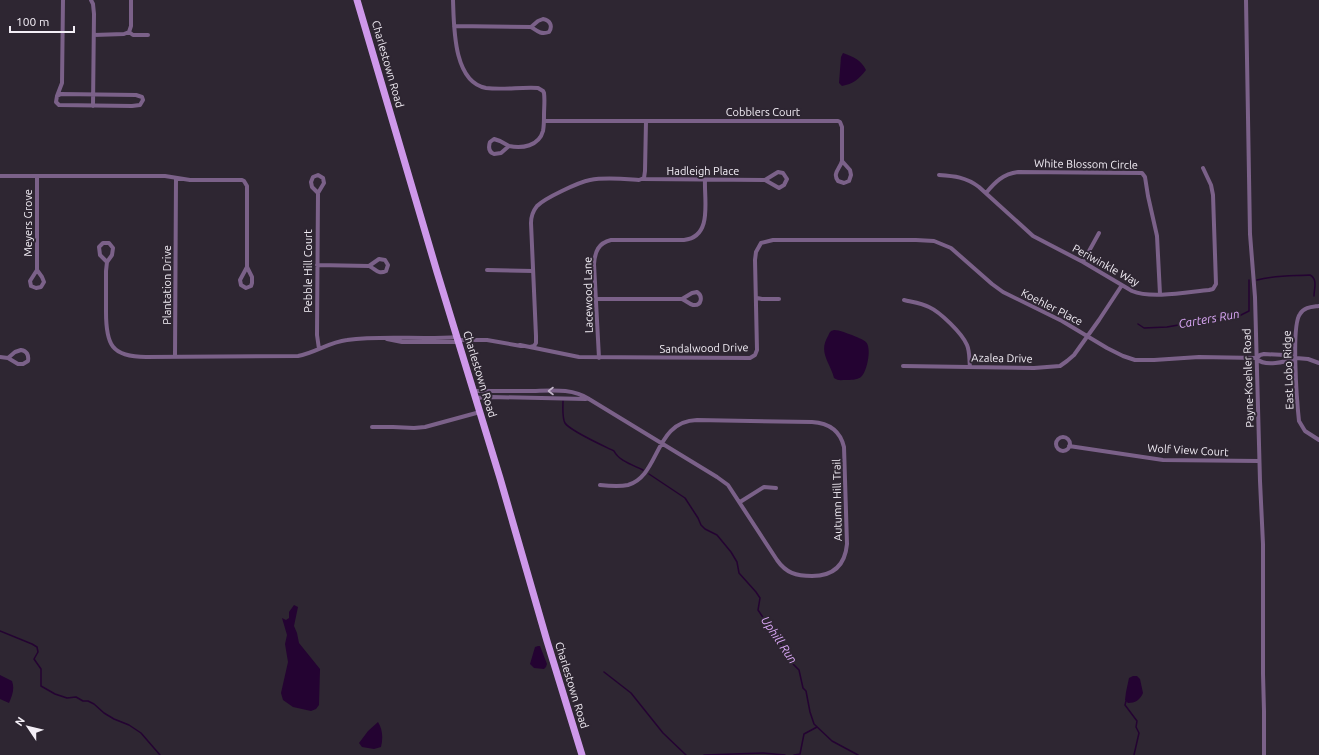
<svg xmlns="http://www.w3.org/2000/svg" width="1319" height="755" font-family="Ubuntu,sans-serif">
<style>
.water{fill:#240332}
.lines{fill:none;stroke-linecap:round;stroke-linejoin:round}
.stream{stroke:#240332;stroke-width:1.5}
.minor{stroke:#7b6189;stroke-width:4}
.primary{stroke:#ce98ea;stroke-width:7}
.oneway{stroke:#c3b6ca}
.labels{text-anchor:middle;stroke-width:4;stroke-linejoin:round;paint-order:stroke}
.street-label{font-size:11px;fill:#f3eef6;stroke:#2e2632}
.water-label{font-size:12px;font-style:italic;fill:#dba8f7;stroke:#2e2632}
</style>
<rect width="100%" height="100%" fill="#2e2632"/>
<!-- water -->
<path class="water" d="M 843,53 C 854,57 861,60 866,70 C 859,79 853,84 842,86 L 839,83 L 841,57 Z
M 834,330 C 840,330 846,333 852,335 C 856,337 863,339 866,342 C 872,348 867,372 861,377 C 857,380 850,380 846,380 C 841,380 838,381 834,378 C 830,362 818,353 828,336 C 830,332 830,331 834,330 Z
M 294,605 L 298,607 L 294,626 L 297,633 L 299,643 L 320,669 L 319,705 L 316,709 L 311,711 L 293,707 L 283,700 L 281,693 L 288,662 L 285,644 L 287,635 L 282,618 L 286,620 L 289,618 L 289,612 Z
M 538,646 L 540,646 L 547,664 L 546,667 L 544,669 L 534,668 L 530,664 L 535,647 Z
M 0,675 L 12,681 C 15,689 12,696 9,703 L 0,699 Z
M 1133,676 L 1137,676 L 1140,679 L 1143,693 C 1140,700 1135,703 1128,703 L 1125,700 L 1126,692 L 1129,678 Z
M 378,722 C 383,730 383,739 381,747 L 374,749 L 362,747 L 359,743 L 368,731 Z"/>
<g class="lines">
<!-- stream -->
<path class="stream" d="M 1257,280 C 1275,275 1292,276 1310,275 C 1318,279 1314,289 1314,296
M 1138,324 L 1144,328 L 1167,327 L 1190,323 L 1195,323 L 1202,321 L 1239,316 L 1249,311 L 1249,280
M 563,401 C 563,407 562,418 565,423 C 570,431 604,446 614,451 C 619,461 633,465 643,470
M 649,474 L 685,498 L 698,518 L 701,525 L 705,529 L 717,535 L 731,552 L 737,562 L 739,573 L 756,592 L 760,598 L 758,610 L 789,656 L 793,664 L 799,670 L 803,688 L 806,691 L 810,712 L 814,724 L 832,741 L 858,755
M 0,631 L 32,644 L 37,647 L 38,652 L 34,659 L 41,669 L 41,686 L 55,694 L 67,698 L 76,697 L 83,701 L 88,701 L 94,704 L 104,713 L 114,719 L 129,725 L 141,733 L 160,755
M 604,672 L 631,693 L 663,733 L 686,755
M 1126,701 L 1125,705 L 1137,721 L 1136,727 L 1139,733 L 1134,755
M 704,755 L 763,753 L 785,755
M 794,755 L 800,754 L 804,734 L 817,727"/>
<!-- minor -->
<path class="minor" d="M 91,0 L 93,4 L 94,14 L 93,106
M 453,0 C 454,26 453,82 486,88 C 503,90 521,87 538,88 L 543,91 L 544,93 C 545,100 544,108 544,115 C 544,120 544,126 543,131 C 539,146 522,149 509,146
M 1246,0 L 1250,234 L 1255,297 L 1260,481 L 1263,544 L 1263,674 L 1264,711 L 1264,755
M 543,19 C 550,20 553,26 549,32 C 541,35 537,31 531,27 L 538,21 Z
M 454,26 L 531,27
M 129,32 L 133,35 L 148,35
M 94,35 L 124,34 L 129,32 L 131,26 L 131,0
M 61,94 L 136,95 L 142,97 L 143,100 L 140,105 L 132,106 L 59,105 L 56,102 L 57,96 Z
M 57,96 L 62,83 L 63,0
M 544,121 L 838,121 L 840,122 L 842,127 L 842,161
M 494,139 L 500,141 L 509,146 L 501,153 L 494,154 C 489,152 488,148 490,142 Z
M 842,161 L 850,170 L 851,175 L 849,181 L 844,183 L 838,181 C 832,173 840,169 842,161 Z
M 778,172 L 783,173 L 787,179 L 784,185 L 779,188 L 765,180 Z
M 318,175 L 323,178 L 324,183 L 318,193 L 312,187 L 311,182 L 313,177 Z
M 939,175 C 954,176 966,177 979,187 L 1033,236 L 1083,262 L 1132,291 C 1151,299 1188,292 1209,290 L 1213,289 L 1216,284 L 1213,195 L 1211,185 L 1203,168
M 0,176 L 165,176 L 190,180 L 242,180 L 244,181 L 247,186 L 247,267
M 37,176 L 37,270
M 642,179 L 765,180
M 318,193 L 317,335 L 319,349
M 986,193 C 995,182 1003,174 1018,172 L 1142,173 L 1145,177 L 1148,196 L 1157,236 L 1160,294
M 103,243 L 109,243 L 113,248 L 112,255 L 107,262 L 100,255 L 99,247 Z
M 379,259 L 385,260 L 388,265 L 386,271 C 378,275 376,269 369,266 Z
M 107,262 L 106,271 C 106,285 106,298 106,312 C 106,344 111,357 146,357 L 298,356 C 315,353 329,342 347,340 C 383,335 421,340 457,337
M 1083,262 L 1099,233
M 317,265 L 369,266
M 247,267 L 252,277 L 252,283 L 251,286 L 246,288 L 241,285 L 240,280 Z
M 37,270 L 42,277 L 44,282 L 41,287 L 36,288 L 31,286 L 30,281 Z
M 487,270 L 533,271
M 697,292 C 703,296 702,306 693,305 C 689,304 685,300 682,299 L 692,293 Z
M 757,298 L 762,299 L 779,299
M 596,299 L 682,299
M 904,300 C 912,302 921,303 929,307 C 940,312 962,333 967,345 C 970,352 969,359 970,367
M 1319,306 C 1312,307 1304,307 1300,314 C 1291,325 1297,403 1299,421 L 1305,431 L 1319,440
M 387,339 L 402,342 L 459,342
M 458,340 L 487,340 L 521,346
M 520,345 L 579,357 L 750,358 L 755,355 L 757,350 L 755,260 L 756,252 L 761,243 L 773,240 L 916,240 L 934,241 L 951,248 L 992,284 L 1003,292 L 1062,321 L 1107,348 L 1123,356 L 1135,360 L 1154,360 L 1199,357 L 1257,358
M 530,347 L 534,346 L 536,343 L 536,336 L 531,223 C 531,216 533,211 537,206 C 545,198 579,182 590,180 C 606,177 624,179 639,180 L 644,178 L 645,171 L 646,121
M 21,350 C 27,351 29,355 28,361 L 23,364 L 18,364 L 8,358 L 15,352 Z
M 0,357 L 8,358
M 175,357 L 176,178
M 599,358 L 594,264 C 595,252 598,243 611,240 L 684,240 C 713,237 704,200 705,180
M 1257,358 L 1260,355 L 1264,354 L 1285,355 L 1296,358 L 1308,359 L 1319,363
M 1257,359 C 1265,367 1285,362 1296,358
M 903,366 L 1034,368 L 1060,366 L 1067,361 L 1074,355 L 1099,320 L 1122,285
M 474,391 C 492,391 510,391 527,391 C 548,391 571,387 589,399 L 717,477 L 728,485 L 777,560 C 786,573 796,576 812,576 C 833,576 845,566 847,544 L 844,447 C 840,430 828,423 812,422 L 697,420 C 654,421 660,476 628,485 C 619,487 609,486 600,485
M 476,398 L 491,397 L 586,399
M 372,427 L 393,427 L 414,428 L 425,427 L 480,412
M1056 444a7 7 0 1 1 14 0a7 7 0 1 1-14 0Z
M 1069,446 L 1163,460 L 1259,461
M 740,502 L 764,487 L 776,488"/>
<!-- primary -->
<path class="primary" d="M 357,0 L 437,272 L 500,478 L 547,641 L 582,755"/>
</g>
<!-- one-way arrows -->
<defs><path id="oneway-chevron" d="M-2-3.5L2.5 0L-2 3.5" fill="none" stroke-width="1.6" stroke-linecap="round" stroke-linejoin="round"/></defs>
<use class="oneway" href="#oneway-chevron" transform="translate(551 391) rotate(180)"/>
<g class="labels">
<!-- street labels -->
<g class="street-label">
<text transform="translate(388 64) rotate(74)" y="4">Charlestown Road</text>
<text x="763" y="116">Cobblers Court</text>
<text transform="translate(1086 164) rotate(1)" y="4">White Blossom Circle</text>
<text x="703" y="175">Hadleigh Place</text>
<text transform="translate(28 223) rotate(-90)" y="4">Meyers Grove</text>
<text transform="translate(1106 265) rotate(29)" y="4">Periwinkle Way</text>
<text transform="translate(308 271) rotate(-90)" y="4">Pebble Hill Court</text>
<text transform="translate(167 285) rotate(-90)" y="4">Plantation Drive</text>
<text transform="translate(588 295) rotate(-91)" y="4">Lacewood Lane</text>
<text transform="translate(1052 307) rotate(27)" y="4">Koehler Place</text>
<text transform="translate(704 348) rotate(-1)" y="4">Sandalwood Drive</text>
<text transform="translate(1002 358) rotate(1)" y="4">Azalea Drive</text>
<text transform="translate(1288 370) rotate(-92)" y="4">East Lobo Ridge</text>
<text transform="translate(480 374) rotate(73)" y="4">Charlestown Road</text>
<text transform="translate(1248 378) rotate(-92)" y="4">Payne-Koehler Road</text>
<text transform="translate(1188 450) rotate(3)" y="4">Wolf View Court</text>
<text transform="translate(837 500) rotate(-91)" y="4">Autumn Hill Trail</text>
<text transform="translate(572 685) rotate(73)" y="4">Charlestown Road</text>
</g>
<!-- water labels -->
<g class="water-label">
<text transform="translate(1209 319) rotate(-10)" y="4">Carters Run</text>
<text transform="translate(779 640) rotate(56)" y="4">Uphill Run</text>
</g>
</g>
<!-- north arrow -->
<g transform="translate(28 727) rotate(305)" stroke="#2e2632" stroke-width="3" paint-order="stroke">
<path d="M0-3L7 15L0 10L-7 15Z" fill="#f3eef6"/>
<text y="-6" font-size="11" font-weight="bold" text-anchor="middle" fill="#f3eef6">N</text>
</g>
<!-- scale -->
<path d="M10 26v6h64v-6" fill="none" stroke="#f3eef6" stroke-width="2"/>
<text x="16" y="26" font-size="12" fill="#f3eef6" stroke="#2e2632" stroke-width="3" paint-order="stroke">100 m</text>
</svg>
